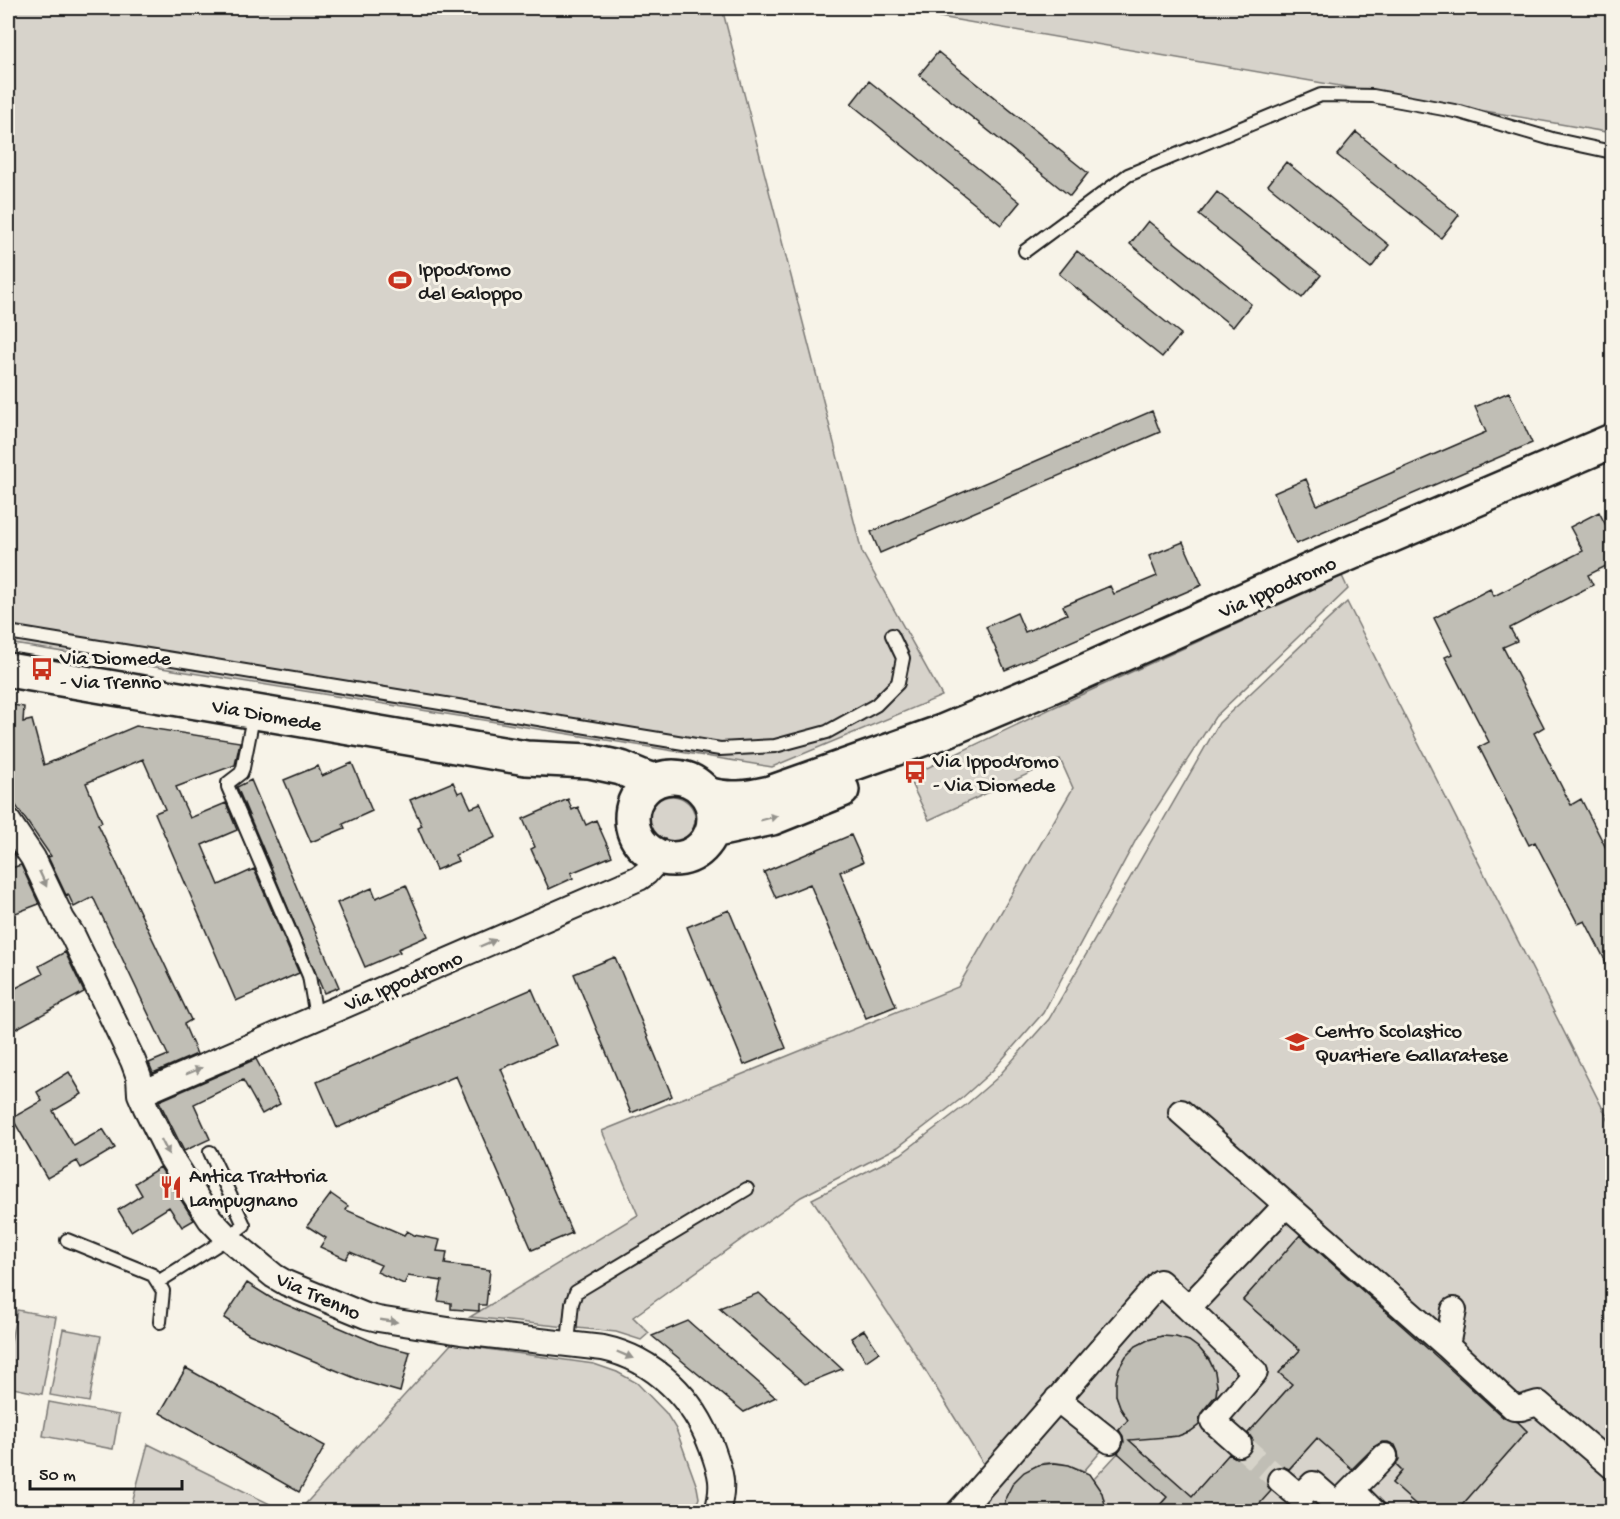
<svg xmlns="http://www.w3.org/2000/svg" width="1620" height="1519" font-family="'Gochi Hand',sans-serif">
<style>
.green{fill:#d7d3cb;stroke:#7a7874;stroke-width:1.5}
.building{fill:#c0beb5;stroke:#1c1c1c;stroke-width:1.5}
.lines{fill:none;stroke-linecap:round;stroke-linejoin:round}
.street-tunnel{stroke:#d6d3c9;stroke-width:24;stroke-dasharray:24 12;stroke-linecap:butt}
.lane-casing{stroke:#1c1c1c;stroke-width:16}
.street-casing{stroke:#1c1c1c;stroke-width:28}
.secondary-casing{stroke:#1c1c1c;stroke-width:38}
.lane{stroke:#f7f3e8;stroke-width:12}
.street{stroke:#f7f3e8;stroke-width:24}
.secondary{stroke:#f7f3e8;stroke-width:33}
.oneway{fill:#94928c}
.labels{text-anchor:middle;stroke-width:6;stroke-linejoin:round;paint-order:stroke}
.poi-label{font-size:21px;fill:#1c1c1c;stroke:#f7f3e8;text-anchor:start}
.street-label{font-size:21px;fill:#1c1c1c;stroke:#f7f3e8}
</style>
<rect width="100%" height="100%" fill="#f7f3e8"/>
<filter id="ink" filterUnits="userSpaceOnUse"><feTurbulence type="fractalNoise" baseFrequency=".0167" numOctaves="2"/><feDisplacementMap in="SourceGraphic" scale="12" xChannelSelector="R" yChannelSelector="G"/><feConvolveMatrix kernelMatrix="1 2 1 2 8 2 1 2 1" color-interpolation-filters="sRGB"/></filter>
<g filter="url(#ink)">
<!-- green -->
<path class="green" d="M 8,8 L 722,8 L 862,552 L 942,696 L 772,767 L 8,643 Z
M 888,8 L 1612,8 L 1612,133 Z
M 1342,576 L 1348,589 L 1215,717 L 1137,838 L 1043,1013 L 992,1071 L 962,1098 L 898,1147 L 801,1197 L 633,1317 L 649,1333 L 641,1340 L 616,1332 L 470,1317 L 638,1215 L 602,1131 L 958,987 L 1073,788 L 1060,759 L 929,820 L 908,777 L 1050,709 Z
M 1347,602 L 1612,1127 L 1612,1511 L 1456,1511 L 1527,1431 L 1303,1233 L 1243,1300 L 1300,1350 L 1280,1373 L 1292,1384 L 1192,1496 L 1128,1440 L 1151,1435 L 1164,1438 L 1178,1436 L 1191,1431 L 1202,1423 L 1216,1399 L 1217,1386 L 1215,1372 L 1209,1359 L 1200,1349 L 1189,1341 L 1162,1336 L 1148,1340 L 1136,1346 L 1116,1395 L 1121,1409 L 1128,1420 L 1084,1471 C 1070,1465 1053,1459 1038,1465 C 1034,1467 1030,1471 1027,1474 C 1010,1485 1007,1492 1003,1511 L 941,1511 L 984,1465 L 914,1352 L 812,1199 L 901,1154 L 967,1104 L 997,1078 L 1049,1019 L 1219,723 Z
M649 819a23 23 0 1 1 46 0a23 23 0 1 1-46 0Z
M 17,1310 L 56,1317 L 42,1394 L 8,1387 L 8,1357 Z
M 63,1329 L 101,1336 L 89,1402 L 50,1395 Z
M 452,1343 L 472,1347 L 594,1364 L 617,1372 L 637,1383 L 666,1413 L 676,1429 L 697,1487 L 699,1498 L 694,1511 L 299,1511 Z
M 49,1402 L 119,1415 L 113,1449 L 43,1436 Z
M 1317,1438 L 1357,1473 L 1378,1450 L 1402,1471 L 1392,1483 L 1424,1511 L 1252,1512 Z
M 148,1444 L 284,1511 L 130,1511 Z
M 1118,1453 L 1167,1497 L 1154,1511 L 1106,1511 L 1102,1493 L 1093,1480 Z"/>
<!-- building -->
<path class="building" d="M 938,52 L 1088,173 L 1070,196 L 919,75 Z
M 869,81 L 1020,202 L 1001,225 L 851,104 Z
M 1356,132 L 1459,215 L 1441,238 L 1337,155 Z
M 1286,162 L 1389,245 L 1371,268 L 1268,185 Z
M 1217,192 L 1321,275 L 1302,298 L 1199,215 Z
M 1148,221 L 1251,304 L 1233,327 L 1130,244 Z
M 1077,251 L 1181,334 L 1162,357 L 1059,274 Z
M 1509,392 L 1532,443 L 1296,544 L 1274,493 L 1306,479 L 1317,505 L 1486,432 L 1475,407 Z
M 1152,411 L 1160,432 L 880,553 L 871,532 Z
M 1599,512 L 1612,537 L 1612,563 L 1588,575 L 1593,585 L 1510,628 L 1517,641 L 1503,647 L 1544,727 L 1534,733 L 1571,805 L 1581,799 L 1612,860 L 1612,974 L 1585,921 L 1578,924 L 1535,842 L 1529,845 L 1479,747 L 1489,742 L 1445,657 L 1452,654 L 1434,618 L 1490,589 L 1494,596 L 1583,551 L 1570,527 Z
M 1183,542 L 1202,585 L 1005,670 L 986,627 L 1017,613 L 1025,632 L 1067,614 L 1063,606 L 1110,586 L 1114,594 L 1157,576 L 1149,556 Z
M 8,704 L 24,707 L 23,722 L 32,720 L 44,765 L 136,726 L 240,742 L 235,765 L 176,787 L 190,818 L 226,803 L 237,830 L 202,845 L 219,885 L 254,869 L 299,973 L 236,1001 L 155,813 L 165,809 L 143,759 L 86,783 L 102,822 L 98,824 L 191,1020 L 184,1024 L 197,1054 L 153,1073 L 149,1063 L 168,1055 L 93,897 L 74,907 L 68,894 L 66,895 L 48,857 L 51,856 L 12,800 L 8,781 Z
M 352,763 L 372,811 L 343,824 L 345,828 L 311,842 L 284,780 L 318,766 L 322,776 Z
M 251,780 L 339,987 L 324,993 L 237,787 Z
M 453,782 L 458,793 L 463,791 L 471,808 L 481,804 L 496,837 L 455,855 L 458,861 L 436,870 L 418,828 L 422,826 L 410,800 Z
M 568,799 L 572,810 L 578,807 L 586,825 L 596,820 L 612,856 L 571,873 L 573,878 L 549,889 L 531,849 L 535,847 L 523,819 Z
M 851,835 L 863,862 L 840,872 L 896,1006 L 866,1018 L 810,884 L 776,898 L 764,872 Z
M 21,865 L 39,904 L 8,916 L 8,869 Z
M 406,885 L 428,936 L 398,949 L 400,952 L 365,967 L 337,903 L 372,888 L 376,898 Z
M 729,910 L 786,1048 L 744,1065 L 687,927 Z
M 65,952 L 84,992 L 8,1033 L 8,992 L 43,974 L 39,966 Z
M 615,957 L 672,1096 L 631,1113 L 574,974 Z
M 532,989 L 556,1045 L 501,1069 L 572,1233 L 532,1250 L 456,1076 L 337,1128 L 317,1082 Z
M 256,1059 L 280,1104 L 262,1114 L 243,1080 L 194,1104 L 210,1139 L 184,1151 L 159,1101 Z
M 69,1072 L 82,1094 L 53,1111 L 74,1146 L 103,1129 L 115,1148 L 81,1168 L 77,1161 L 47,1178 L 12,1118 L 42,1101 L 37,1092 Z
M 160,1167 L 194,1220 L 182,1227 L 169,1207 L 131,1231 L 118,1210 L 142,1195 L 135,1183 Z
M 331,1194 L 348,1206 L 346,1210 L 404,1235 L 407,1231 L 414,1235 L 440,1240 L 437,1251 L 447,1252 L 445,1264 L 490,1270 L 486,1305 L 479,1305 L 479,1311 L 451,1309 L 451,1303 L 438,1301 L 442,1281 L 408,1276 L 404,1284 L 377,1272 L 381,1265 L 350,1252 L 346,1259 L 320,1247 L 326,1238 L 307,1226 Z
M 1300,1235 L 1437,1357 L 1504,1418 L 1518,1422 L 1527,1431 L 1456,1512 L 1424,1512 L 1392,1483 L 1402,1471 L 1396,1465 L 1399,1459 L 1398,1452 L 1395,1445 L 1388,1442 L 1382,1442 L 1375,1446 L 1352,1469 L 1317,1438 L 1289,1469 L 1282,1466 L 1275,1467 L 1270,1470 L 1266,1478 L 1267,1485 L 1271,1491 L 1252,1512 L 1154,1512 L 1167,1497 L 1118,1453 L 1121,1449 L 1124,1442 L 1123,1436 L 1119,1430 L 1128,1420 L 1121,1409 L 1116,1395 L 1116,1381 L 1119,1368 L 1126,1356 L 1136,1346 L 1148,1340 L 1162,1336 L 1176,1337 L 1189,1341 L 1200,1349 L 1209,1360 L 1215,1372 L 1217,1386 L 1216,1395 L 1202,1412 L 1199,1419 L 1199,1425 L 1191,1431 L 1178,1436 L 1129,1440 L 1192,1496 L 1229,1454 L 1236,1458 L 1243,1458 L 1250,1453 L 1253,1446 L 1253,1440 L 1248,1433 L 1292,1384 L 1279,1373 L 1300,1350 L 1243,1300 Z
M 247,1283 L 271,1298 L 378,1344 L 410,1352 L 400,1392 L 362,1381 L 249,1334 L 224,1318 Z
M 759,1293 L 842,1369 L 805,1384 L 719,1308 Z
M 688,1321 L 774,1396 L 776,1397 L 744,1412 L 652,1336 Z
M 864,1330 L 879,1352 L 866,1361 L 851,1338 Z
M 186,1368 L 325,1446 L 299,1492 L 160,1413 Z
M 1054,1463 L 1069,1465 L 1089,1474 L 1102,1493 L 1107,1512 L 1003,1512 L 1006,1497 L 1013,1483 L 1024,1472 L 1038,1465 Z"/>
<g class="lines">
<!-- street-tunnel -->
<path class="street-tunnel" d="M 1239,1444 L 1280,1480"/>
<!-- lane casing -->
<g class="lane-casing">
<path id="lane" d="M 1025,251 L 1128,175 L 1321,95 L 1373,96 L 1460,112 L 1552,139 L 1612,152
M 8,632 L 720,749 L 775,746 L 827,732 L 876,705 L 898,683 L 903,658 L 892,635
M 254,712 L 243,768 L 241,773 L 228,783 L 228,787 L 309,976 L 315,1011
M 67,1240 L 153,1275 L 163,1291 L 160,1322
M 158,1282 L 220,1243 L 244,1225 L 210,1152
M 568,1343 L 572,1303 L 576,1292 L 747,1189"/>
</g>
<!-- street casing -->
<g class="street-casing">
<path id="street" d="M 8,821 L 33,858 L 62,919 L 73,936 L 133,1061 L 139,1077 L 140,1094 L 146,1108 L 171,1158 L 210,1219 L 228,1238 L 274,1276 L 286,1283 L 366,1316 L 378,1319 L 461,1332 L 603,1348 C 655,1359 694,1399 712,1448 C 721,1473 725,1485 717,1512
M 140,1094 L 639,878 L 646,873 L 660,857
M 1181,1112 L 1447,1346 L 1514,1408 L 1521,1408 L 1538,1403 L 1612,1466
M 1447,1346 L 1454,1310
M 1057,1399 L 1110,1441
M 1239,1444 L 1213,1421 L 1255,1372 L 1188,1308 L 1286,1205
M 1280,1480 L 1300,1497 L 1313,1484 L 1337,1505 L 1385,1456
M 1352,1490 L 1374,1512
M 959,1512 L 1160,1282 L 1188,1308"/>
</g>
<!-- secondary casing -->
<g class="secondary-casing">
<path id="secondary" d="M 8,670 L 526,758 L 589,761 L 621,768 L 645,778 L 655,781
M632 818a41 41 0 1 1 82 0a41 41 0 1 1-82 0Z
M 707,794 C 729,801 748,798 770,793 L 942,732 L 1054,685 L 1311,570 L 1612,441
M 712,831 L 772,818 L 842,790"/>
</g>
<!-- lane -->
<use href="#lane" class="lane"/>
<!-- street -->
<use href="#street" class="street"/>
<!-- secondary -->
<use href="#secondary" class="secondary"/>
</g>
<!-- one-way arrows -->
<defs><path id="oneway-solid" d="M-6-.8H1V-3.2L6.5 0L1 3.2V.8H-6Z" transform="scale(1.5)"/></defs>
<g class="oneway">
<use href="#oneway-solid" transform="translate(769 818) rotate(-15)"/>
<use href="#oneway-solid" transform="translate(43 879) rotate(65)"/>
<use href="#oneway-solid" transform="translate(488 943) rotate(-23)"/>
<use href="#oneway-solid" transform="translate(194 1071) rotate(-23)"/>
<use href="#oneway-solid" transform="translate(165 1147) rotate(63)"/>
<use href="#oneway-solid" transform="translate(389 1321) rotate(8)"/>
<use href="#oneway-solid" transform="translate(625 1355) rotate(23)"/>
</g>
</g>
<!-- icons -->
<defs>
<g id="stadium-bare" transform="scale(1.8)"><path d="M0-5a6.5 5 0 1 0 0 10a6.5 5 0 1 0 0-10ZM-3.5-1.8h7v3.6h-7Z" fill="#c8321e" stroke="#f7f3e8" stroke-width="2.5" paint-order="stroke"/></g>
<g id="bus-bare" transform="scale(1.8)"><path d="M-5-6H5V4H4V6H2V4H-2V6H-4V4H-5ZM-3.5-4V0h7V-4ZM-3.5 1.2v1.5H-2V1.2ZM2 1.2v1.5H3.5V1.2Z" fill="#c8321e" stroke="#f7f3e8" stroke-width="2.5" paint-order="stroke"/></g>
<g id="school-bare" transform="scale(1.8)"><path d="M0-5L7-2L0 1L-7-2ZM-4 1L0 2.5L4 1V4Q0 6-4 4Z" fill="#c8321e" stroke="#f7f3e8" stroke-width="2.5" paint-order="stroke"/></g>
<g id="restaurant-bare" transform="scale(1.8)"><path d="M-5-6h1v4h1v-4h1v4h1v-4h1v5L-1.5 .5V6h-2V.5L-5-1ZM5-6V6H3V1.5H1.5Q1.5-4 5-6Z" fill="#c8321e" stroke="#f7f3e8" stroke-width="2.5" paint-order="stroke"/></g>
</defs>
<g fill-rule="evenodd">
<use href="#stadium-bare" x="400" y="280"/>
<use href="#bus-bare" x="42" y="669"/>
<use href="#bus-bare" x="915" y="772"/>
<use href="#school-bare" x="1297" y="1042"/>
<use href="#restaurant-bare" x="171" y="1187"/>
</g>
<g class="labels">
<!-- poi labels -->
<g class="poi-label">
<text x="418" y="275">Ippodromo<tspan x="418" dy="24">del Galoppo</tspan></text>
<text x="60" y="664">Via Diomede<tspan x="60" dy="24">- Via Trenno</tspan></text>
<text x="933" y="767">Via Ippodromo<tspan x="933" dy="24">- Via Diomede</tspan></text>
<text x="1315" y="1037">Centro Scolastico<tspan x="1315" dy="24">Quartiere Gallaratese</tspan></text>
<text x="189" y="1182">Antica Trattoria<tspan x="189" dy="24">Lampugnano</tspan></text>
</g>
<!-- street labels -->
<g class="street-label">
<text transform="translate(1277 586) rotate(-24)" y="7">Via Ippodromo</text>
<text transform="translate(267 714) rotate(10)" y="7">Via Diomede</text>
<text transform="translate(403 980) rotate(-23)" y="7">Via Ippodromo</text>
<text transform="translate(319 1295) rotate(24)" y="7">Via Trenno</text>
</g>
</g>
<!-- margin -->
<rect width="1620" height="1519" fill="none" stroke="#f7f3e8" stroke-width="30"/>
<rect x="15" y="15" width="1590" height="1489" fill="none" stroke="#1c1c1c" stroke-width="2" filter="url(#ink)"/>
<!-- scale -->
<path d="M30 1480v9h152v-9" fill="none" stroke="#1c1c1c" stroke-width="3"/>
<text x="39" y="1480" font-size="18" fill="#1c1c1c" stroke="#f7f3e8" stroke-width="4.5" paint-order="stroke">50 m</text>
</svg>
